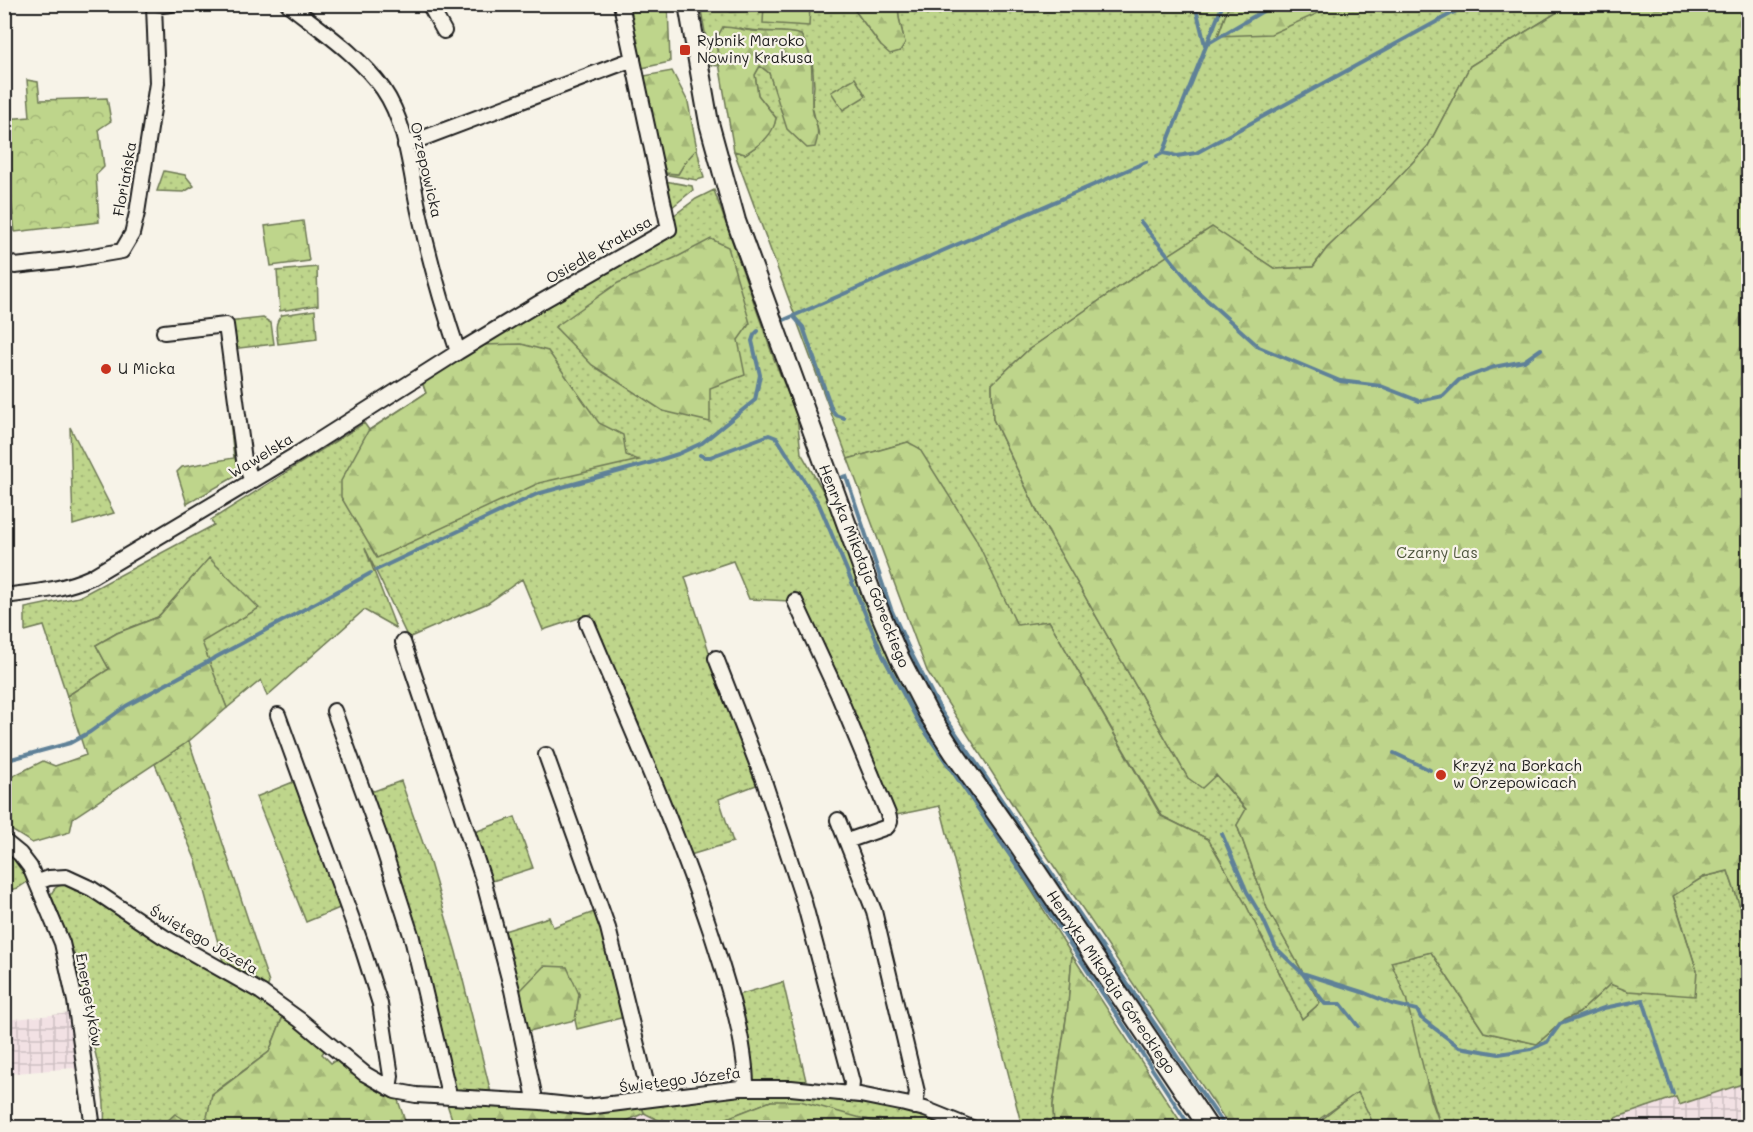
<svg xmlns="http://www.w3.org/2000/svg" width="1753" height="1132" font-family="Mali,sans-serif">
<style>
.built{fill:#f2e1e4}
.industrial{fill:url(#industrial-grid)}
.grass{fill:url(#grass-dots);stroke:#6d7854;stroke-width:1.5}
.forest{fill:url(#forest-firs);stroke:#6d7854;stroke-width:1.5}
.park{fill:url(#park-crowns);stroke:#6d7854;stroke-width:1.5}
.garden{fill:#bed58b;stroke:#6d7854;stroke-width:1.5}
.lines{fill:none;stroke-linecap:round;stroke-linejoin:round}
.stream{stroke:#5f8198;stroke-width:4}
.minor-casing{stroke:#1c1c1c;stroke-width:18}
.secondary-casing{stroke:#1c1c1c;stroke-width:22}
.minor{stroke:#f7f3e8;stroke-width:14}
.secondary{stroke:#f7f3e8;stroke-width:18}
.poi-dot{fill:#c8321e;stroke:#f7f3e8;stroke-width:2}
.labels{text-anchor:middle;stroke-width:4.5;stroke-linejoin:round;paint-order:stroke}
.poi-label{font-size:15px;fill:#1c1c1c;stroke:#f7f3e8;text-anchor:start}
.street-label{font-size:15px;fill:#1c1c1c;stroke:#f7f3e8}
.park-label{font-size:15px;fill:#4d543d;stroke:#f7f3e8}
</style>
<defs>
<pattern id="industrial-grid" width="8" height="8" patternUnits="userSpaceOnUse" patternTransform="scale(1.5)"><rect width="8" height="8" fill="#f2e1e4"/><path d="M0 4h8M4 0v8" fill="none" stroke="#cfc0c3"/></pattern>
<pattern id="grass-dots" width="8" height="8" patternUnits="userSpaceOnUse" patternTransform="scale(1.5)"><rect width="8" height="8" fill="#bed58b"/><path d="M2 2h.1M6 6h.1" fill="none" stroke="#a3b677" stroke-width="1.8" stroke-linecap="round"/></pattern>
<pattern id="forest-firs" width="22" height="20" patternUnits="userSpaceOnUse" patternTransform="scale(1.5)"><rect width="22" height="20" fill="#bed58b"/><path d="M5 1l3.5 6h-7zM16 11l3.5 6h-7z" fill="#a3b677"/></pattern>
<pattern id="park-crowns" width="20" height="18" patternUnits="userSpaceOnUse" patternTransform="scale(1.5)"><rect width="20" height="18" fill="#bed58b"/><path d="M2 6a3 3 0 1 1 6 0M12 15a3 3 0 1 1 6 0" fill="none" stroke="#a3b677"/></pattern>
</defs>
<rect width="100%" height="100%" fill="#f7f3e8"/>
<filter id="ink" filterUnits="userSpaceOnUse"><feTurbulence type="fractalNoise" baseFrequency=".0167" numOctaves="2"/><feDisplacementMap in="SourceGraphic" scale="12" xChannelSelector="R" yChannelSelector="G"/><feConvolveMatrix kernelMatrix="1 2 1 2 8 2 1 2 1" color-interpolation-filters="sRGB"/></filter>
<g filter="url(#ink)">
<!-- built -->
<path class="built" d="M 644,1113 L 671,1128 L 614,1128 Z"/>
<!-- industrial -->
<path class="industrial" d="M 71,1013 L 75,1040 L 73,1044 L 76,1066 L 78,1071 L 73,1068 L 5,1074 L 5,1020 Z
M 1748,1082 L 1748,1127 L 1618,1127 L 1615,1118 L 1677,1097 L 1680,1104 Z"/>
<!-- grass -->
<path class="grass" d="M 700,5 L 717,5 L 731,12 L 754,10 L 759,5 L 851,5 L 881,46 L 905,43 L 899,18 L 898,5 L 1229,5 L 1218,35 L 1323,11 L 1328,5 L 1569,5 L 1470,66 L 1428,146 L 1378,200 L 1327,248 L 1313,267 L 1275,269 L 1212,228 L 1122,285 L 1028,350 L 992,384 L 993,419 L 1041,519 L 1188,778 L 1216,775 L 1246,810 L 1237,825 L 1267,908 L 1320,1003 L 1302,1019 L 1246,905 L 1208,839 L 1162,816 L 1049,621 L 1017,626 L 974,537 L 908,442 L 848,459 L 734,151 L 745,154 C 759,145 773,135 776,118 L 758,95 L 755,75 L 760,66 L 769,73 L 775,89 L 819,135 L 812,106 L 814,86 L 812,59 L 801,35 C 780,29 759,34 739,28 L 716,39 L 719,66 L 711,65 Z
M 697,149 L 704,178 L 697,180 L 663,174 L 658,156 L 661,155 L 666,173 L 678,174 L 685,161 Z
M 164,171 L 185,175 L 194,186 L 184,192 L 157,191 Z
M 665,181 L 692,186 L 693,190 L 671,208 Z
M 714,190 L 774,359 L 797,416 L 801,453 L 826,496 L 874,616 L 928,725 L 1072,955 L 1068,1006 L 1053,1105 L 1054,1127 L 1022,1127 L 940,806 L 892,816 L 801,597 L 790,601 L 749,599 L 733,561 L 685,577 L 711,658 L 759,784 L 719,799 L 733,842 L 690,855 L 591,614 L 543,630 L 522,579 L 488,603 L 408,638 L 365,548 L 396,628 L 364,610 L 267,696 L 261,680 L 227,708 L 201,642 L 209,559 L 158,617 L 117,633 L 96,645 L 109,669 L 67,696 L 44,626 L 25,631 L 25,608 L 79,597 L 214,525 L 211,520 L 364,423 L 369,430 L 426,393 L 422,382 L 574,289 L 673,235 L 677,230 L 673,216 L 696,199 Z
M 317,267 L 318,305 L 280,311 L 277,271 Z
M 315,310 L 317,339 L 278,344 C 277,334 273,323 282,315 Z
M 263,318 L 271,323 L 274,344 L 231,349 L 227,322 Z
M 70,427 L 114,513 L 73,525 Z
M 189,741 L 269,983 L 266,991 L 224,965 L 196,861 L 155,764 Z
M 298,780 L 342,907 L 306,922 L 256,797 Z
M 401,781 L 430,863 L 456,952 L 491,1093 L 452,1092 L 369,789 L 374,791 Z
M 515,817 L 533,868 L 489,882 L 472,833 Z
M 5,854 L 12,857 L 27,878 L 27,882 L 18,888 L 5,891 Z
M 1728,871 L 1748,930 L 1748,1082 L 1679,1105 L 1676,1097 L 1615,1118 L 1618,1127 L 1441,1127 L 1390,962 L 1431,952 L 1484,1032 L 1537,1044 L 1564,1020 L 1579,1013 L 1610,984 L 1628,991 L 1697,971 L 1673,895 L 1703,877 Z
M 69,883 L 284,1014 L 269,1052 L 212,1094 L 208,1117 L 196,1127 L 162,1126 L 163,1127 L 104,1127 C 106,1101 100,1070 93,1044 C 91,1035 87,1026 86,1017 L 89,1016 L 83,1009 L 76,959 L 51,895 C 54,886 60,885 69,883 Z
M 597,911 L 625,1017 L 577,1029 L 575,1020 L 579,994 L 518,993 L 504,931 L 549,917 L 553,927 Z
M 783,982 L 807,1085 L 753,1083 L 734,996 Z
M 1358,1091 L 1375,1127 L 1308,1128 L 1316,1124 Z
M 759,1092 L 819,1094 L 923,1113 L 955,1127 L 906,1127 L 771,1101 L 717,1122 L 693,1127 L 668,1127 L 670,1126 L 644,1113 L 642,1104 Z"/>
<!-- forest -->
<path class="forest" d="M 625,5 L 668,5 L 670,62 L 642,68 Z
M 851,5 L 898,5 L 899,18 L 905,43 L 900,51 L 890,54 L 881,46 Z
M 1229,5 L 1229,4 L 1328,5 L 1323,11 L 1271,34 L 1218,36 Z
M 1569,5 L 1748,5 L 1748,930 L 1728,871 L 1703,877 L 1673,896 L 1697,971 L 1695,996 L 1628,991 L 1610,984 L 1579,1013 L 1564,1020 L 1537,1044 L 1484,1032 L 1431,952 L 1391,962 L 1406,998 L 1431,1099 L 1441,1127 L 1375,1127 L 1358,1092 L 1308,1127 L 1230,1127 L 1016,810 L 927,671 L 848,459 L 908,442 L 919,448 L 975,537 L 1017,625 L 1049,621 L 1161,816 L 1208,839 L 1246,905 L 1302,1019 L 1320,1003 L 1267,908 L 1237,825 L 1246,809 L 1216,775 L 1202,788 L 1188,778 L 1041,519 L 993,419 L 992,384 L 1028,350 L 1122,285 L 1212,227 L 1275,269 L 1313,267 L 1327,248 L 1378,199 L 1428,146 L 1470,66 Z
M 723,27 C 733,27 742,30 752,31 C 769,33 784,30 801,35 C 816,61 811,77 812,105 C 813,123 822,127 815,147 L 807,148 L 787,129 L 769,73 L 760,66 L 755,75 L 758,95 L 776,118 C 773,137 760,144 745,154 L 734,151 L 718,57 L 716,39 Z
M 672,71 L 688,102 L 697,149 L 686,161 L 678,174 L 666,173 L 661,156 L 644,76 Z
M 711,239 L 728,247 L 750,323 L 738,340 L 745,375 L 710,388 L 710,422 L 663,411 L 592,365 L 555,327 L 618,283 L 679,256 Z
M 521,344 L 548,351 L 599,423 L 623,435 L 626,455 L 639,460 L 539,483 L 377,558 L 341,497 L 341,481 L 368,431 L 426,393 L 422,382 L 484,345 Z
M 230,421 L 233,421 L 243,472 L 187,504 L 177,472 L 182,467 L 234,458 Z
M 209,558 L 259,608 L 202,642 L 227,708 L 189,741 L 73,818 L 70,832 L 32,843 L 5,826 L 5,780 L 43,761 L 55,766 L 86,755 L 67,696 L 109,669 L 96,645 L 117,633 L 158,617 Z
M 1072,955 L 1184,1127 L 1054,1127 L 1053,1105 L 1068,1006 Z
M 544,966 L 567,967 L 579,994 L 575,1020 L 525,1032 L 518,993 Z
M 284,1014 L 326,1048 L 322,1054 L 331,1063 L 338,1059 L 380,1090 L 397,1097 L 407,1127 L 163,1128 L 162,1126 L 175,1114 L 196,1127 L 207,1117 L 212,1095 L 269,1052 Z
M 771,1101 L 800,1101 L 882,1124 L 906,1127 L 693,1127 L 717,1122 Z
M 447,1104 L 641,1104 L 644,1113 L 614,1127 L 455,1128 Z"/>
<!-- park -->
<path class="park" d="M 855,78 L 866,96 L 843,110 L 831,92 Z
M 27,80 L 38,82 L 40,100 L 107,98 L 111,121 L 99,129 L 104,167 L 96,175 L 99,222 L 15,232 L 9,183 L 5,183 L 5,119 L 30,117 Z
M 303,221 L 309,261 L 271,266 L 265,226 Z"/>
<!-- garden -->
<path class="garden" d="M 764,5 L 810,5 L 809,26 L 763,23 Z"/>
<g class="lines">
<!-- stream -->
<path class="stream" d="M 1195,4 L 1205,45 L 1275,4
M 1163,153 L 1223,4
M 1157,156 L 1163,153 L 1177,156 L 1196,153 L 1469,4
M 1141,222 L 1196,290 L 1259,347 L 1340,381 L 1381,386 L 1419,401 L 1443,396 L 1459,380 L 1494,367 L 1524,361 L 1541,349
M 793,316 L 803,327 L 832,410 L 836,415 L 844,418
M 784,320 L 1146,162
M 700,455 L 704,457 L 710,457 L 769,435 L 777,438 L 819,504 L 883,656 L 918,721 L 1053,918 L 1191,1128
M 843,477 L 846,476 L 891,609 L 910,651 L 942,713 L 1226,1128
M 376,570 L 537,494 L 653,462 L 678,454 L 702,443 L 755,400 L 760,375 L 752,341 L 754,335 L 758,331
M 1394,753 L 1430,770
M 4,761 L 70,743 L 90,732 L 126,706 L 371,573
M 1222,834 L 1247,892 L 1263,919 L 1276,948 L 1302,973 L 1365,993 L 1392,1004 L 1417,1010 L 1421,1018 L 1459,1047 L 1499,1054 L 1531,1049 L 1547,1042 L 1560,1024 L 1604,1008 L 1643,1000 L 1673,1094
M 1303,974 L 1325,1004 L 1341,1004 L 1358,1026"/>
<!-- minor casing -->
<g class="minor-casing">
<path id="minor" d="M 429,4 L 444,31
M 405,145 L 633,59
M 4,259 L 15,266 L 69,260 L 122,251 L 132,234 L 137,213 L 157,83 L 154,6 L 171,4
M 164,332 L 226,325 L 244,460 L 252,481
M 458,352 L 539,303 L 669,229 L 621,4
M 4,596 C 35,592 63,590 91,577 L 299,453 L 458,352 C 443,307 430,262 420,216 C 410,174 408,125 383,89 C 359,55 321,30 288,4
M 795,601 L 838,694 L 888,814 L 890,822 L 887,827 L 847,841
M 587,623 C 630,726 676,827 711,932 C 726,979 746,1038 746,1088
M 403,642 L 483,879 L 512,990 L 534,1094 L 533,1101
M 716,658 L 765,784 L 804,902 L 852,1082 L 851,1094
M 334,711 L 380,838 L 412,938 L 448,1090 L 447,1096
M 278,715 L 361,944 L 380,1004 L 391,1076 L 389,1088
M 546,755 L 608,928 L 650,1098
M 838,820 L 874,911 L 917,1092 L 915,1107
M 4,841 L 20,854 L 30,867 L 62,943 L 75,1001 L 93,1128
M 38,882 L 49,878 L 66,877 L 92,889 L 164,937 L 261,992 L 300,1020 L 365,1074 L 395,1091 L 416,1095 L 541,1102 L 587,1107 L 740,1088 L 791,1088 L 860,1095 L 905,1104 L 925,1109 L 972,1128"/>
</g>
<!-- secondary casing -->
<g class="secondary-casing">
<path id="secondary" d="M 688,4 L 709,123 L 736,221 L 872,594 L 899,657 L 928,713 L 954,753 L 1018,844 L 1209,1128"/>
</g>
<!-- minor -->
<use href="#minor" class="minor"/>
<!-- secondary -->
<use href="#secondary" class="secondary"/>
</g>
</g>
<!-- markers -->
<g class="poi-dot">
<rect x="679" y="44" width="12" height="12" rx="3"/>
<circle cx="106" cy="369" r="6"/>
<circle cx="1441" cy="775" r="6"/>
</g>
<g class="labels">
<!-- poi labels -->
<g class="poi-label">
<text x="697" y="46">Rybnik Maroko<tspan x="697" dy="17">Nowiny Krakusa</tspan></text>
<text x="118" y="374">U Micka</text>
<text x="1453" y="771">Krzyż na Borkach<tspan x="1453" dy="17">w Orzepowicach</tspan></text>
</g>
<!-- street labels -->
<g class="street-label">
<text transform="translate(426 170) rotate(77)" y="5">Orzepowicka</text>
<text transform="translate(125 179) rotate(-80)" y="5">Floriańska</text>
<text transform="translate(599 250) rotate(-30)" y="5">Osiedle Krakusa</text>
<text transform="translate(261 456) rotate(-31)" y="5">Wawelska</text>
<text transform="translate(864 566) rotate(68)" y="5">Henryka Mikołaja Góreckiego</text>
<text transform="translate(204 940) rotate(30)" y="5">Świętego Józefa</text>
<text transform="translate(1111 982) rotate(56)" y="5">Henryka Mikołaja Góreckiego</text>
<text transform="translate(89 1000) rotate(80)" y="5">Energetyków</text>
<text transform="translate(680 1080) rotate(-7)" y="5">Świętego Józefa</text>
</g>
<!-- park labels -->
<g class="park-label">
<text x="1437" y="558">Czarny Las</text>
</g>
</g>
<!-- margin -->
<rect width="1753" height="1132" fill="none" stroke="#f7f3e8" stroke-width="24"/>
<rect x="12" y="12" width="1729" height="1108" fill="none" stroke="#1c1c1c" stroke-width="2" filter="url(#ink)"/>
</svg>
